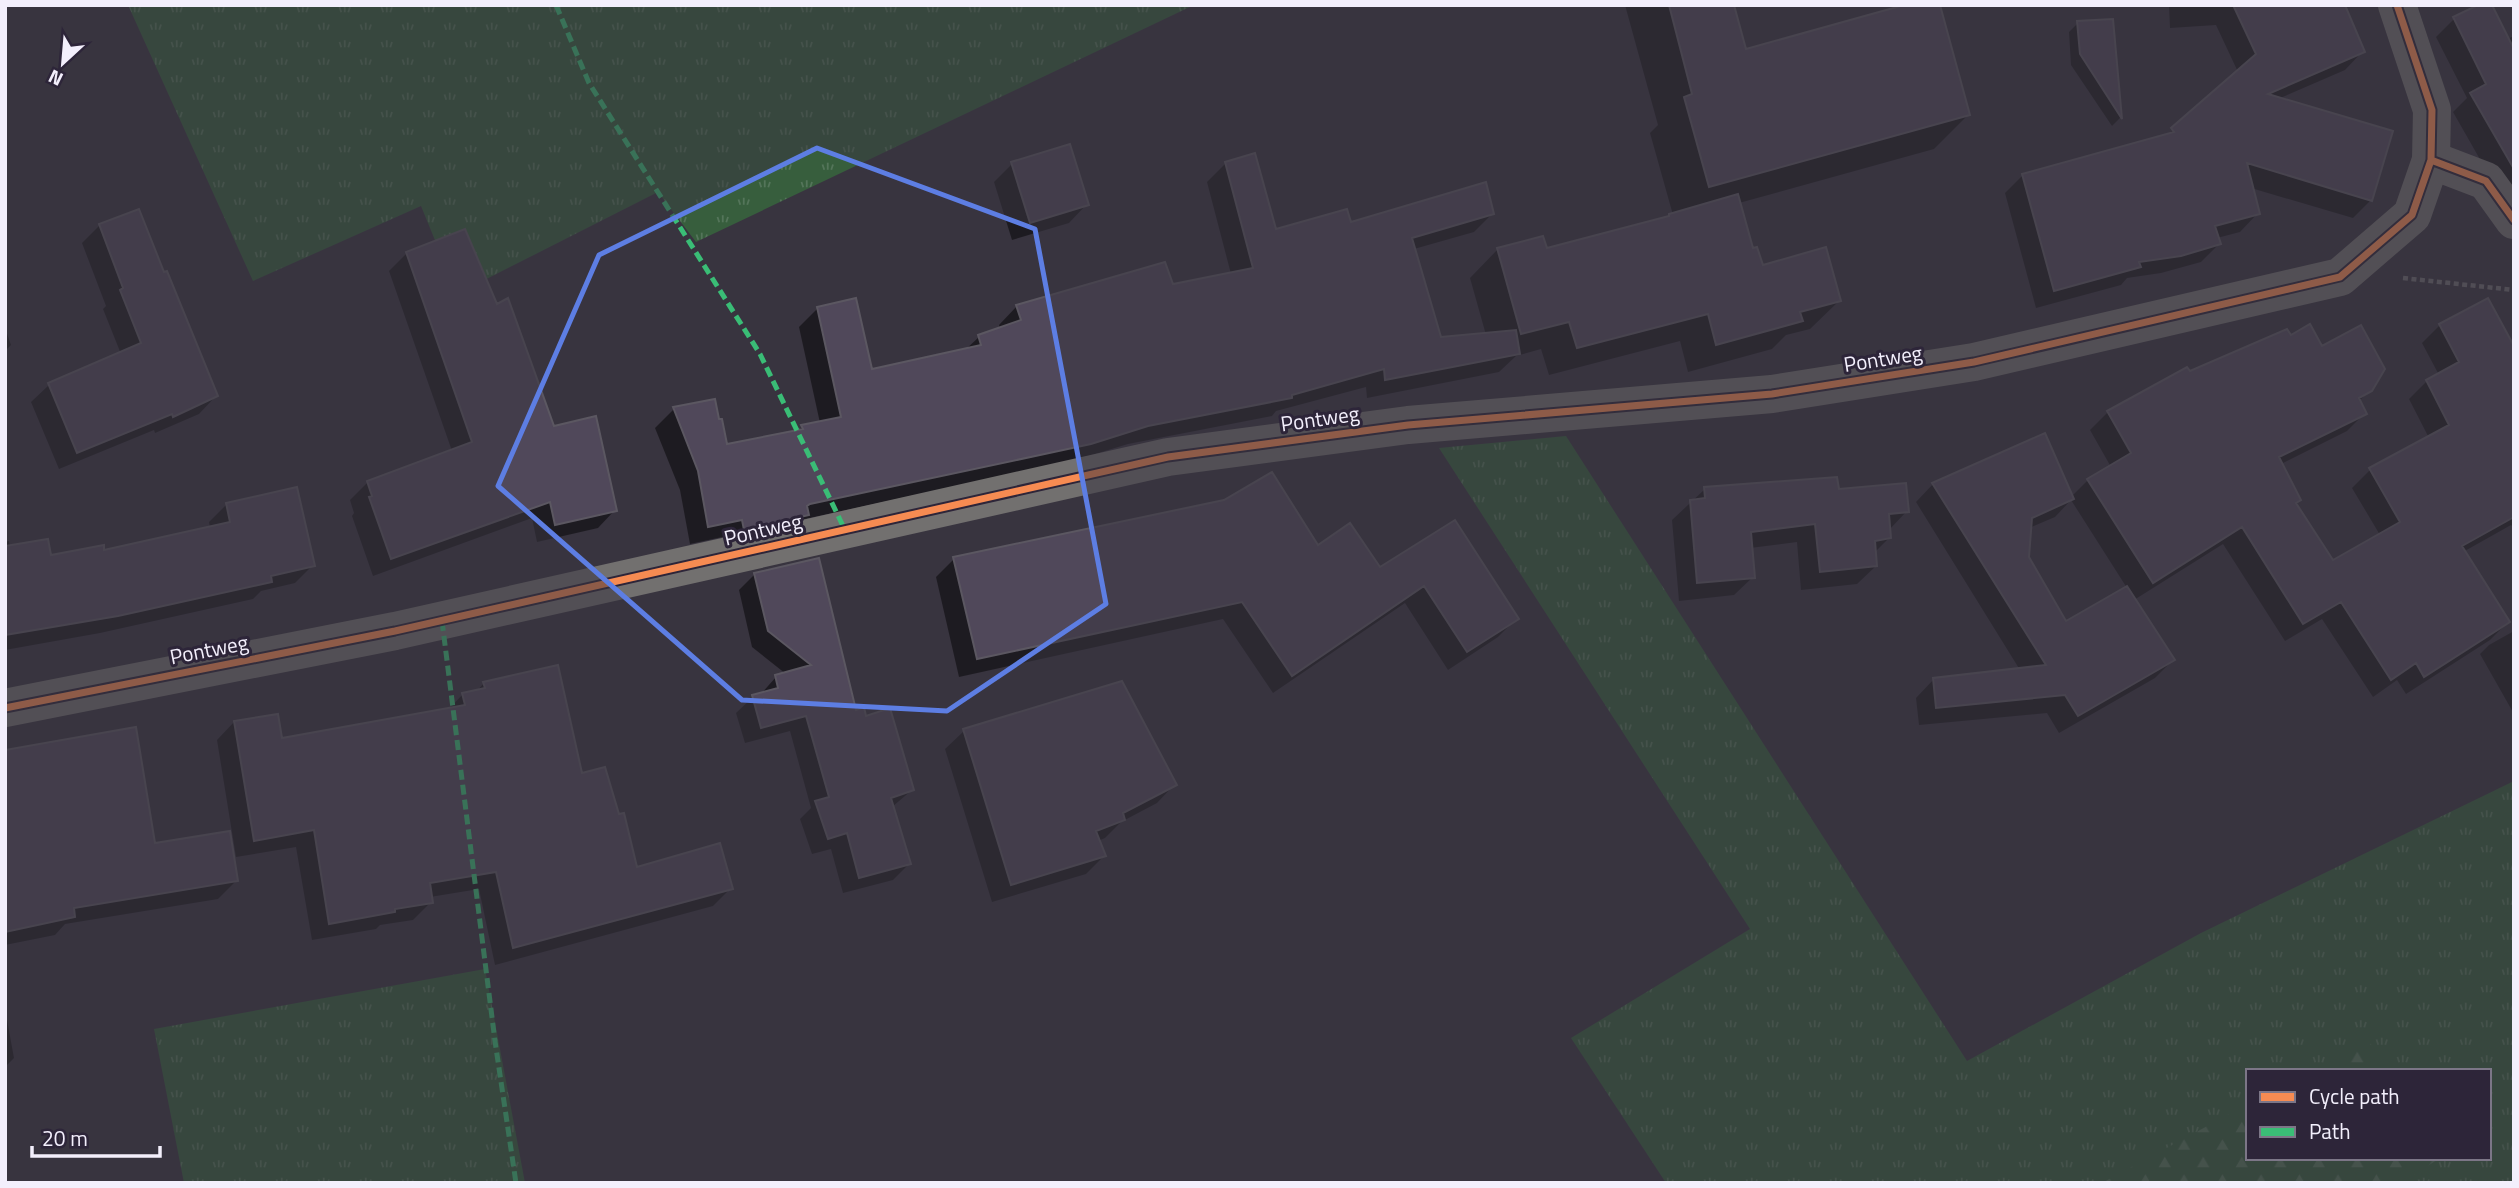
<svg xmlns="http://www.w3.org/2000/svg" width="2519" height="1188" font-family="'Titillium Web',sans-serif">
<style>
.grass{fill:url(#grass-tufts);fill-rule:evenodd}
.forest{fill:url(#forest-firs)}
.shadow{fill:#0007;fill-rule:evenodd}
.building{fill:#50485a;stroke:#5b5761;stroke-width:2}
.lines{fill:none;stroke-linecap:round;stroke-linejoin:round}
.path{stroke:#6e6b6f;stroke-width:4.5;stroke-dasharray:5 3.5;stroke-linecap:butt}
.minor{stroke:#72706f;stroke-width:38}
.tertiary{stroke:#72706f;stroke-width:38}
.quiet{stroke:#3abd76;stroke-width:5;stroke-dasharray:10 5;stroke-linecap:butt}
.cycleway-casing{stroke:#2d2539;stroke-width:11}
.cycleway{stroke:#f68b52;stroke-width:7}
.marked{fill:none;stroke:#5d7ee3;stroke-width:5;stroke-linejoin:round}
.labels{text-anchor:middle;stroke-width:6;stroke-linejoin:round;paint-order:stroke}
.street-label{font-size:21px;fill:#f3effc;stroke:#2d2539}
</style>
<defs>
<pattern id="grass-tufts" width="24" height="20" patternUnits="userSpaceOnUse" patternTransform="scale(1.75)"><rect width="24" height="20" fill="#375e3d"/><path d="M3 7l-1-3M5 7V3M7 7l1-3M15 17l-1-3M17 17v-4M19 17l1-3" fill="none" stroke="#54755a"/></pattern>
<pattern id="forest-firs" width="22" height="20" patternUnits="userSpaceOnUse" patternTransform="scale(1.75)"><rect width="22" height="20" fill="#375e3d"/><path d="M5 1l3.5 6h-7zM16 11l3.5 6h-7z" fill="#54755a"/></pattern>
</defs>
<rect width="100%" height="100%" fill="#38343f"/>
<!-- grass -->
<path class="grass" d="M 128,5 L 1194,5 L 696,242 L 658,192 L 457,294 L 421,206 L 253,281 Z
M 1566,436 L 1967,1061 L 2201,933 L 2514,781 L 2514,1183 L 1666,1183 L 1571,1038 L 1750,929 L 1439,448 ZM 2248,1071 L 2489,1071 L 2489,1158 L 2248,1158 Z
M 485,969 L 525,1183 L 184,1183 L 154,1029 Z"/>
<!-- forest -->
<path class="forest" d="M 2368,1040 L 2388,1071 L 2310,1071 Z
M 2248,1104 L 2248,1158 L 2440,1158 L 2401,1183 L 2102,1183 Z"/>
<!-- shadow -->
<path class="shadow" d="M 1625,5 L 1732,5 L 1745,51 L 1968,115 L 1934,149 L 1739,203 L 1752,250 L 1762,267 L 1839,301 L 1810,329 L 1786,335 L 1772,349 L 1688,372 L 1680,341 L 1549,375 L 1541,349 L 1516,356 L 1499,372 L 1367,398 L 1366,387 L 1276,411 L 1272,416 L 1128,444 L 1072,461 L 690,544 L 680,490 L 655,428 L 674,409 L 714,401 L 725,446 L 797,432 L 802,427 L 820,423 L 799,327 L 818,308 L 871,371 L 965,350 L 979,337 L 1000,330 L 999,325 L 1017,306 L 1172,286 L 1231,274 L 1207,182 L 1226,163 L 1274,231 L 1492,214 L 1474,232 L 1414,249 L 1440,339 L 1486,335 L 1470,278 L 1498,249 L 1545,250 L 1667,218 L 1673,215 L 1650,133 L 1658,125 Z
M 2169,5 L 2343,5 L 2363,51 L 2345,70 L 2278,99 L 2371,200 L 2353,218 L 2251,188 L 2258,213 L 2240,232 L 2217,238 L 2219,244 L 2201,262 L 2161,273 L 2127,278 L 2121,285 L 2036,308 L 2005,193 L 2023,175 L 2166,136 L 2238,72 L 2216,25 L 2170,28 Z
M 2454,19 L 2507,39 L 2514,36 L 2514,219 L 2453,112 L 2467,98 L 2436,37 Z
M 2111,21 L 2120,118 L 2112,126 L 2071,65 L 2069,32 L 2078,23 Z
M 1012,164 L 1087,204 L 1069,223 L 1012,240 L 994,182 Z
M 100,225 L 216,396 L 199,414 L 155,433 L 154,430 L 59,469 L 31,402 L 49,385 L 121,354 L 103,309 L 106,306 L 82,243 Z
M 407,253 L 496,306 L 552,428 L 615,510 L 598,528 L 537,542 L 532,518 L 373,576 L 352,516 L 354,513 L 350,500 L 368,482 L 452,451 L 389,271 Z
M 2440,325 L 2514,380 L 2514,528 L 2511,525 L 2463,552 L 2508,622 L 2490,640 L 2406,694 L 2397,680 L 2373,697 L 2322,619 L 2285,641 L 2223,544 L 2134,600 L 2173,660 L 2155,678 L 2059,733 L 2047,713 L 1919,725 L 1916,698 L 1933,680 L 2020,670 L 1916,502 L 1933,484 L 2071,497 L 2088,480 L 2111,467 L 2090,430 L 2108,412 L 2186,369 L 2189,373 L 2290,338 L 2322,348 L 2371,389 L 2358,402 L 2365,413 L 2347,431 L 2281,464 L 2294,504 L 2332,562 L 2380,535 L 2352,488 L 2370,470 L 2429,438 L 2409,399 L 2427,381 L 2439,375 L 2422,343 ZM 2071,500 L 2127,588 L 2066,623 L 2027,557 L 2029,528 L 2055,517 Z
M 5,328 L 11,345 L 5,351 Z
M 1705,489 L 1837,491 L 1907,511 L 1889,530 L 1889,538 L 1874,553 L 1876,566 L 1857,584 L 1801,590 L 1797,542 L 1750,548 L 1753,577 L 1734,595 L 1679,601 L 1672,520 Z
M 227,504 L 313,565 L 295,583 L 261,591 L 253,599 L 100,633 L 5,650 L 5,542 L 9,541 L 10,547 L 50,557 L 103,552 L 210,528 L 209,522 Z
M 1318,548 L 1517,618 L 1498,637 L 1448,670 L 1405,603 L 1273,693 L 1223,619 L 959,677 L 936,577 L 954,559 Z
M 755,574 L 854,712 L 865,718 L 912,790 L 892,807 L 909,864 L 893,880 L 843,893 L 831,849 L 812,854 L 800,819 L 811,808 L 790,731 L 745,743 L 736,713 L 753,697 L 760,695 L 776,677 L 786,674 L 752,647 L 739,590 Z
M 2514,631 L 2514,714 L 2480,654 L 2489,645 Z
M 484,683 L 581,775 L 636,869 L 731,888 L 713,906 L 495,965 L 479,889 L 430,897 L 431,902 L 413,920 L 380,925 L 376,929 L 312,940 L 296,847 L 236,857 L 217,740 L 234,722 L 280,740 L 448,710 L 463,694 L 476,692 Z
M 964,731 L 1175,784 L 1157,803 L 1121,822 L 1105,838 L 1098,841 L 1104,856 L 1086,874 L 992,902 L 945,749 Z
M 5,751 L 154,845 L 236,881 L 218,899 L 65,924 L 55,935 L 5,945 Z
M 5,1009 L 14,1058 L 5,1067 Z"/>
<!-- building -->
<path class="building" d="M 1669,5 L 1734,5 L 1746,49 L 1904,5 L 1940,5 L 1970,115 L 1709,187 L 1684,97 L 1692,94 Z
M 2233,5 L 2345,5 L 2365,52 L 2268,94 L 2393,131 L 2372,201 L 2247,163 L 2260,214 L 2215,226 L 2221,244 L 2181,256 L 2139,262 L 2141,267 L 2054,291 L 2022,174 L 2174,132 L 2171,128 L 2256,54 Z
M 2478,5 L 2492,5 L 2514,49 L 2514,169 L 2470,93 L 2486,84 L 2453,17 Z
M 2113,19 L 2122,119 L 2080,54 L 2077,21 Z
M 1070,144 L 1089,205 L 1030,223 L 1011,162 Z
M 1255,153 L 1276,229 L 1347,209 L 1351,222 L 1486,182 L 1494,214 L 1412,238 L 1441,337 L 1516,330 L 1520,354 L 1385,380 L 1384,369 L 1292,395 L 1292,398 L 1148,426 L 1091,444 L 1040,455 L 810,504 L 807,506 L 809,515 L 744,530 L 742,520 L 708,527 L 698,471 L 673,407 L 715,399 L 719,419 L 722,419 L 727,444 L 803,429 L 801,425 L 841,417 L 817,307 L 856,298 L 872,369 L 981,345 L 978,335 L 1021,320 L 1016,305 L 1165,262 L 1173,284 L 1253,268 L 1225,162 Z
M 1738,194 L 1753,248 L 1757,247 L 1763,265 L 1826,247 L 1841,301 L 1800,312 L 1803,321 L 1716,345 L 1708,314 L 1577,348 L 1569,322 L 1521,334 L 1497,248 L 1543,236 L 1547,248 L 1669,216 L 1669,214 Z
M 139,209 L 164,272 L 167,271 L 218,396 L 173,417 L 172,414 L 77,453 L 48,383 L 141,343 L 120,290 L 123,288 L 99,224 Z
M 465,229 L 497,304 L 508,298 L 554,426 L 596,416 L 617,511 L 555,525 L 550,502 L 391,559 L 369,497 L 372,496 L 367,481 L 472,442 L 406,252 Z
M 2488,298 L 2514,346 L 2514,517 L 2462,546 L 2510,622 L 2424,677 L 2416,663 L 2391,680 L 2341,602 L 2303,624 L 2242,527 L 2153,583 L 2087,479 L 2131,453 L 2107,411 L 2187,367 L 2190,371 L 2287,329 L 2291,335 L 2310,324 L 2322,346 L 2361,325 L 2385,369 L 2372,391 L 2359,398 L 2367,414 L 2279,457 L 2301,500 L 2296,503 L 2333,560 L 2400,522 L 2369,468 L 2449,425 L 2426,380 L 2459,362 L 2439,324 Z
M 2045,433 L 2074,499 L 2032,518 L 2029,557 L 2066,621 L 2127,586 L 2175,660 L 2078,716 L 2065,695 L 1936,708 L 1933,678 L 2046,665 L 1932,483 Z
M 1272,472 L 1318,545 L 1350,523 L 1380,567 L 1455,520 L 1519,619 L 1467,652 L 1424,586 L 1292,676 L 1242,602 L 977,659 L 953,557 L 1224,500 Z
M 1837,477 L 1839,489 L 1906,483 L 1909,512 L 1889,514 L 1891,538 L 1875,541 L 1877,566 L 1820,572 L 1815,524 L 1751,532 L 1755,578 L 1697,583 L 1690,500 L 1705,498 L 1704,487 Z
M 297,487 L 315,566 L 271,576 L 272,582 L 118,616 L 5,635 L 5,546 L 48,539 L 51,555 L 104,545 L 104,550 L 230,522 L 226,503 Z
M 819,558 L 856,710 L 864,707 L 866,716 L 890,708 L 914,790 L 891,798 L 911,864 L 859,878 L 847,833 L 828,839 L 815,801 L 829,797 L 806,716 L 761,728 L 752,695 L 778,688 L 775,675 L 811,665 L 768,631 L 754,573 Z
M 558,665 L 582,773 L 605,767 L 619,814 L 624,813 L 637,867 L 720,843 L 733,889 L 513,948 L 496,872 L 430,883 L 433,903 L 395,909 L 395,912 L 329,924 L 314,830 L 254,841 L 234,721 L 278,714 L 282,738 L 465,705 L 462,693 L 485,688 L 483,682 Z
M 1122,681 L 1177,785 L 1123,813 L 1125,820 L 1096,831 L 1106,856 L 1011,885 L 963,729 Z
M 136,727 L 155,843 L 230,831 L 238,881 L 74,908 L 75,917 L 5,932 L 5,750 Z"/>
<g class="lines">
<!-- path -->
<path class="path" d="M 2403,278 L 2514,290"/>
<!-- minor -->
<path class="minor" d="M 2431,160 L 2486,181 L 2514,220"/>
<!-- tertiary -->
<path class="tertiary" d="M 5,708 L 395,631 L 1168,457 L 1408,425 L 1772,394 L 1974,362 L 2340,277 L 2412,215 L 2431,160 L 2432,110 L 2397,5"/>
<!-- quiet -->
<path class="quiet" d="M 556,5 L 589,83 L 760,354 L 845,530
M 442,621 L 495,1041 L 516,1183"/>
<!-- cycleway casing -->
<g class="cycleway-casing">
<path id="cycleway" d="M 2431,160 L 2486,181 L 2514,220
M 5,708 L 395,631 L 1168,457 L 1408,425 L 1772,394 L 1974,362 L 2340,277 L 2412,215 L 2431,160 L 2432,110 L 2397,5"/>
</g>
<!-- cycleway -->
<use href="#cycleway" class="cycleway"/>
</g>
<!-- marked area -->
<path d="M0 0H2519V1188H0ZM 817,148 L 1035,229 L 1106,604 L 947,711 L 742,700 L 498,486 L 599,255 Z" fill="#38343f" fill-opacity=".55" fill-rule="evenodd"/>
<path class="marked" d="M 817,148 L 1035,229 L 1106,604 L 947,711 L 742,700 L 498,486 L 599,255 Z"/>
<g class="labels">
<!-- street labels -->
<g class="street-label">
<text transform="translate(1883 359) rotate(-9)" y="7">Pontweg</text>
<text transform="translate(1320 419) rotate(-8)" y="7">Pontweg</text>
<text transform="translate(763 530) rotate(-13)" y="7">Pontweg</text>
<text transform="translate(209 650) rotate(-11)" y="7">Pontweg</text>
</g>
</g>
<!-- border -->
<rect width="2519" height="1188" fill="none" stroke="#f3effc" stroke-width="14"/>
<!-- legend -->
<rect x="2246" y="1069" width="245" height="91" fill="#2d2539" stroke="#7c7687" stroke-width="2"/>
<rect x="2260" y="1092" width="35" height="10" fill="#f68b52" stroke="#7c7687" stroke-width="2"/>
<text x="2309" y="1104" font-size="21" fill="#f3effc">Cycle path</text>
<rect x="2260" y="1127" width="35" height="10" fill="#3abd76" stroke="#7c7687" stroke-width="2"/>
<text x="2309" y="1139" font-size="21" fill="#f3effc">Path</text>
<!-- north arrow -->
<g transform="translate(63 63) rotate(206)" stroke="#2d2539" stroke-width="5" paint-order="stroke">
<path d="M0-5L12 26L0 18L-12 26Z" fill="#f3effc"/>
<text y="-10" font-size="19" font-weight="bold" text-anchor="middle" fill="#f3effc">N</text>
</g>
<!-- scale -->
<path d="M32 1146v10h128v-10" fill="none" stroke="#f3effc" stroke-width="3.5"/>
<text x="42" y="1146" font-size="21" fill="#f3effc" stroke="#2d2539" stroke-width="5" paint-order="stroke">20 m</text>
</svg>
